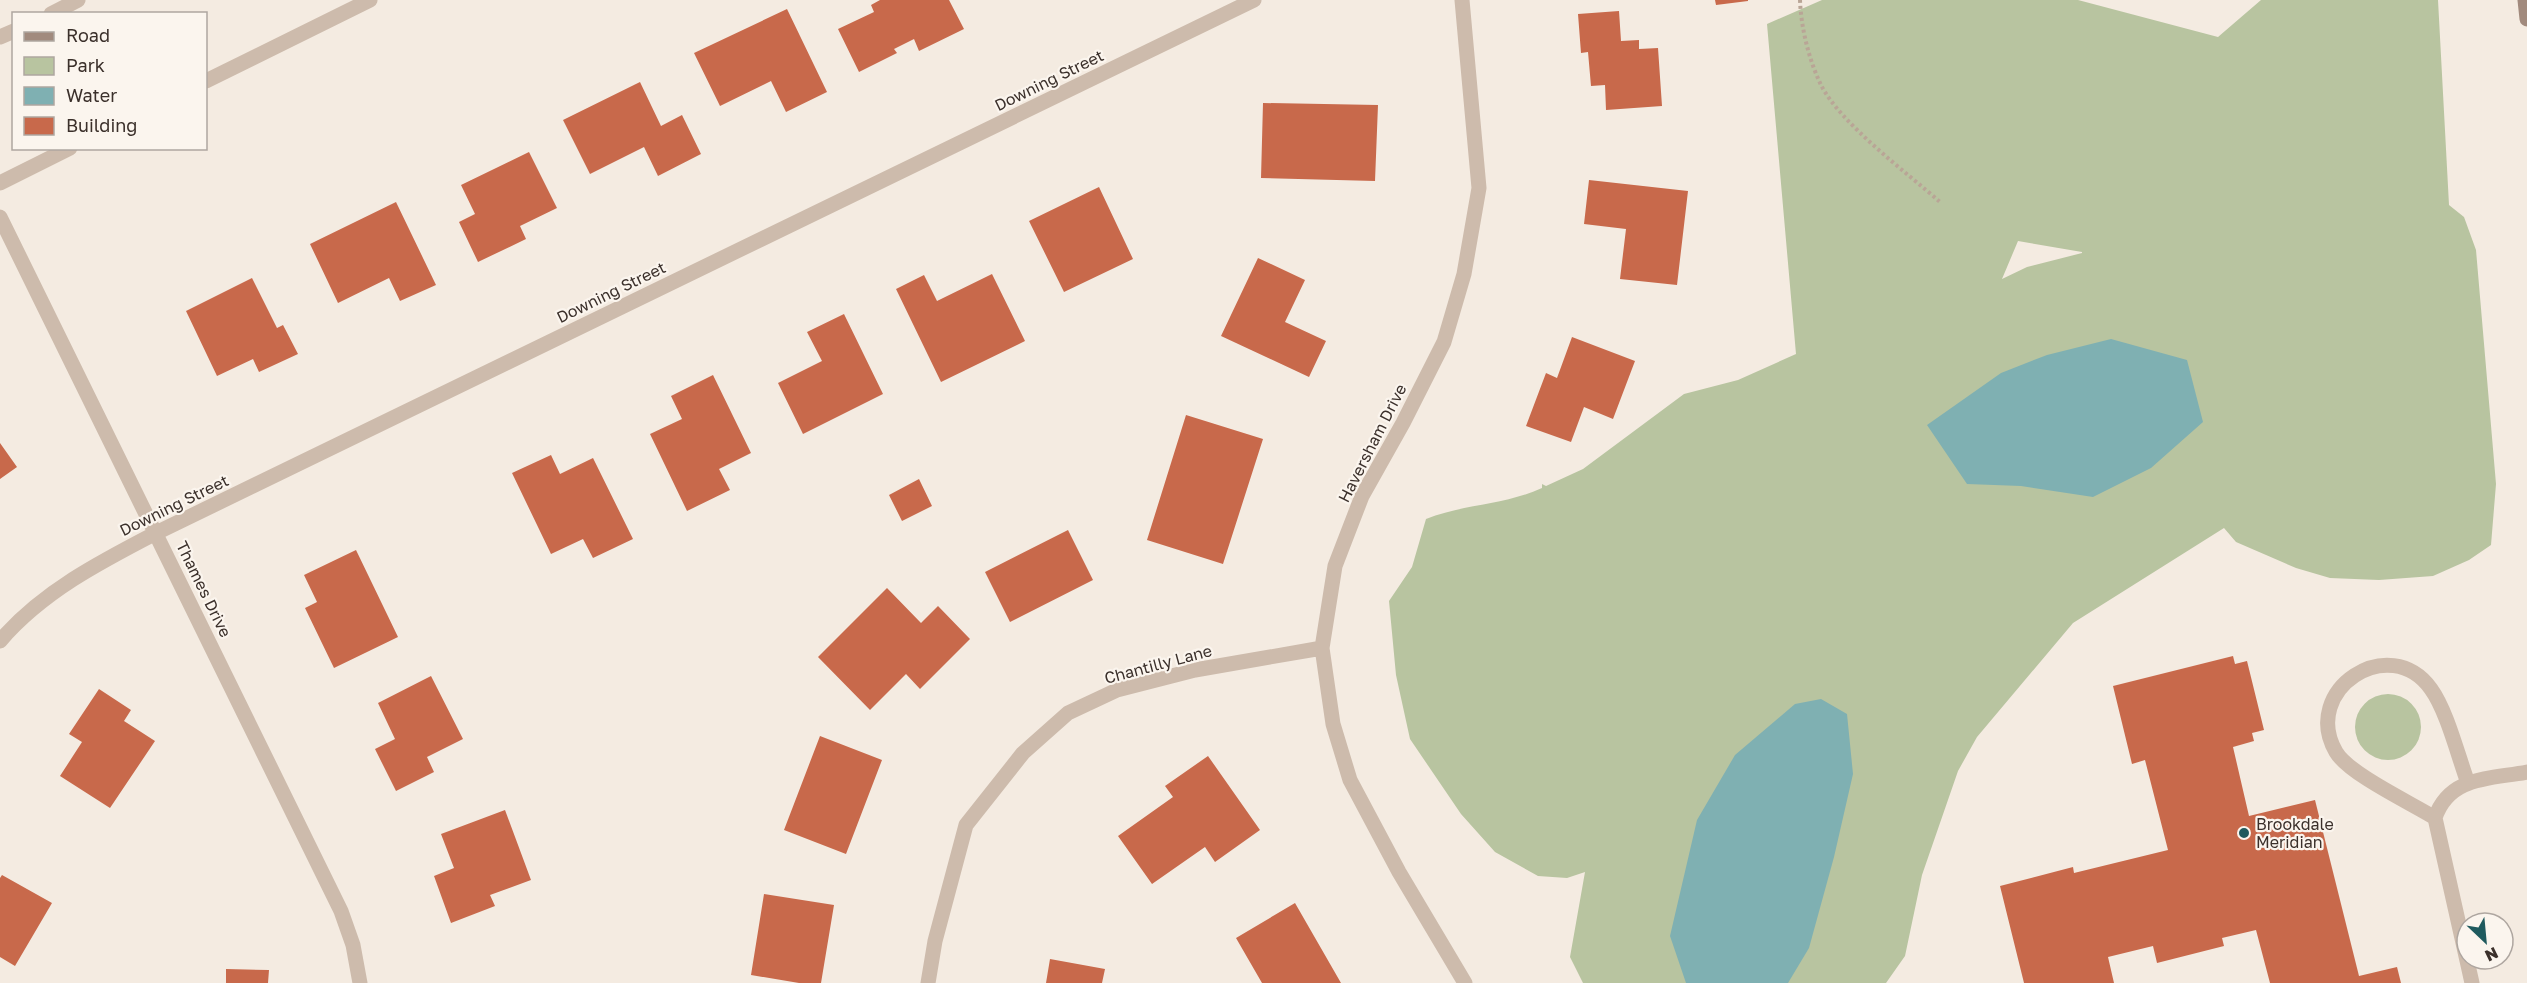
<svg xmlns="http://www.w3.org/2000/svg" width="2527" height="983" font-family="'Golos Text',sans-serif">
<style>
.green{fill:#b8c4a0;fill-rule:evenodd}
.water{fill:#7fb0b2}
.building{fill:#c8694b}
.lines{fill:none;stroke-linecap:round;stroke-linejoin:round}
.path{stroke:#b9a596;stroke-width:4;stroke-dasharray:3 3;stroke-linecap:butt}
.service{stroke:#cdbbac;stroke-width:15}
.minor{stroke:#cdbbac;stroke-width:15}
.secondary{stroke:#a18a7d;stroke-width:15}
.poi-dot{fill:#1f5a5e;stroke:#fbf5ee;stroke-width:2}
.labels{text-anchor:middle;stroke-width:4.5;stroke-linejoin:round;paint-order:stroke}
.street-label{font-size:16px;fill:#3b302b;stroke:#fbf5ee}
.poi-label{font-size:16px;fill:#3b302b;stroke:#fbf5ee;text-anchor:start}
</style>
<rect width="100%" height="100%" fill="#f4ebe1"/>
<!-- green -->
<path class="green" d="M 1822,0 L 2078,0 L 2218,37 L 2261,0 L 2438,0 L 2449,205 L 2464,217 L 2476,250 L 2496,484 L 2491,545 L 2469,560 L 2433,576 L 2379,580 L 2330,578 L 2296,568 L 2236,542 L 2224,528 L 2073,623 L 1977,737 L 1958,771 L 1922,875 L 1905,956 L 1886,983 L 1583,983 L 1570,957 L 1585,872 L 1567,878 L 1538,876 L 1495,852 L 1461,814 L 1410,739 L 1396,675 L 1389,601 L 1412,567 L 1426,519 C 1463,504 1505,505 1542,488 L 1542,484 L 1546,486 L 1583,469 L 1684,394 L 1738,380 L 1796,354 L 1767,24 ZM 2018,241 L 2082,252 L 2082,253 L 2027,267 L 2002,279 Z
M2355 727a33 33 0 1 1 66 0a33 33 0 1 1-66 0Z"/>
<!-- water -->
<path class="water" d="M 2111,339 L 2187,360 L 2203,422 L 2151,468 L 2093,497 L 2021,486 L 1967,484 L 1927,425 L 2001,373 L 2047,355 Z
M 1821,699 L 1847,714 L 1853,774 L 1834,857 L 1809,948 L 1788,983 L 1686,983 L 1670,936 L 1697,820 L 1735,755 L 1795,704 Z"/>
<!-- building -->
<path class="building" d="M 880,0 L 949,0 L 964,29 L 919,51 L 914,39 L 894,49 L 897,53 L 859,72 L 838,29 L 874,12 L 871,5 Z
M 1715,0 L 1748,0 L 1748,1 L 1716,5 Z
M 787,9 L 827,92 L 786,112 L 771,81 L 720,106 L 694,53 Z
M 1619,11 L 1621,41 L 1639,40 L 1639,49 L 1658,48 L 1662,106 L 1606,110 L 1605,85 L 1591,86 L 1588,52 L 1581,53 L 1578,14 Z
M 640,82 L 661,126 L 682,115 L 701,154 L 658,176 L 644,147 L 590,174 L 563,120 Z
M 1263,103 L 1378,105 L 1375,181 L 1261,178 Z
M 529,152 L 557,208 L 520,226 L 526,239 L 478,262 L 459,222 L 475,214 L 461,185 Z
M 1589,180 L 1688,191 L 1677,285 L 1620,279 L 1626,229 L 1584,224 Z
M 1099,187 L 1133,259 L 1064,292 L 1029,221 Z
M 396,202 L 436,285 L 400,301 L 389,278 L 338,303 L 310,244 Z
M 1258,258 L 1305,280 L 1285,322 L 1326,341 L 1309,377 L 1221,336 Z
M 992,274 L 1025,341 L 941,382 L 896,289 L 924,275 L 937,301 Z
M 252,278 L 277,328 L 283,325 L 298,354 L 259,372 L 253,359 L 217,376 L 186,311 Z
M 844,314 L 883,394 L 803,434 L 778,383 L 822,361 L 807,332 Z
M 1572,337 L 1635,361 L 1613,419 L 1584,407 L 1571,442 L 1526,426 L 1546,373 L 1557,378 Z
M 713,375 L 751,453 L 719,469 L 730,490 L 687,511 L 650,434 L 682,419 L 671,396 Z
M 1186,415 L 1263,439 L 1223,564 L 1147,540 Z
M 0,443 L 17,467 L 0,479 Z
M 551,455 L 560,474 L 593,458 L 633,539 L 593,558 L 583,539 L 551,554 L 512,473 Z
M 919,479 L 932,506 L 902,521 L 889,495 Z
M 1068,530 L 1093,580 L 1010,622 L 985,572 Z
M 356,550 L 398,637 L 334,668 L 305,608 L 317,602 L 304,575 Z
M 887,588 L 921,623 L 938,606 L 970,639 L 920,689 L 906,674 L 870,710 L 818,657 Z
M 2233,656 L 2235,664 L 2247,661 L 2264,730 L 2252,733 L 2254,741 L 2233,747 L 2249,816 L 2315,800 L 2359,976 L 2397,967 L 2401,983 L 2270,983 L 2256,930 L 2222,938 L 2224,946 L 2157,963 L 2153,946 L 2108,957 L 2114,983 L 2024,983 L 2000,886 L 2073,867 L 2074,873 L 2168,850 L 2145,760 L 2132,764 L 2113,686 Z
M 431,676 L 463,739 L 427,757 L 434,772 L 396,791 L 375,749 L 395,739 L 378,703 Z
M 99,689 L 131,710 L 124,721 L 155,741 L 110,808 L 60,776 L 82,742 L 69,734 Z
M 820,736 L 882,760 L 846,854 L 784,830 Z
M 1208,756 L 1260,830 L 1215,862 L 1205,847 L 1152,884 L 1118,836 L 1173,797 L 1165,786 Z
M 505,810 L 531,880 L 490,895 L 495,906 L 451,923 L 434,876 L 454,868 L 441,834 Z
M 2,875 L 52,903 L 15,966 L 0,957 L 0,878 Z
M 764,894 L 834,905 L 821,983 L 799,983 L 751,975 Z
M 1295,903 L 1341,983 L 1262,983 L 1236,938 Z
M 1050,959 L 1105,969 L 1102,983 L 1046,983 Z
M 226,969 L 269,970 L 268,983 L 226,983 Z"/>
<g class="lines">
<!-- path -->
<path class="path" d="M 1800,0 C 1801,28 1809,60 1821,85 C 1841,124 1906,172 1940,202"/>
<!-- service -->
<path class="service" d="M 51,14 L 78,0
M 0,37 L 14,31
M 2435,818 C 2411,803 2349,774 2336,752 C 2300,690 2390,631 2431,689 C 2447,711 2458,756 2468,783
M 2472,983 L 2435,818 C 2449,776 2490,779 2527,772"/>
<!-- minor -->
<path class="minor" d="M 1462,0 L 1479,188 L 1464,274 L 1444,342 L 1403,423 L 1362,496 L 1335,566 L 1322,648 L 1333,724 L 1350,780 L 1399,872 L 1465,983
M 206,81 L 370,0
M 0,183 L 70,148
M 0,217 L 341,911 L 353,945 L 360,983
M 0,641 C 42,592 100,562 156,533 L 1254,0
M 928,983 L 935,941 L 966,825 L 1023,753 L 1068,713 L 1117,690 L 1195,670 L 1322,648"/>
<!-- secondary -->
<path class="secondary" d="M 2525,0 L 2527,19"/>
</g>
<!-- markers -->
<circle class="poi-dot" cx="2244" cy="833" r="6"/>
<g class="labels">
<!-- street labels -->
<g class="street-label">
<text transform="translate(1049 80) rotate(-26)" y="6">Downing Street</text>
<text transform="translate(611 292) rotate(-26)" y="6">Downing Street</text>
<text transform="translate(1372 443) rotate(-63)" y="6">Haversham Drive</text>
<text transform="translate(174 505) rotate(-26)" y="6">Downing Street</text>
<text transform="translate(204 589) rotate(64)" y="6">Thames Drive</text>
<text transform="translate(1158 664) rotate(-15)" y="6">Chantilly Lane</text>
</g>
<!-- poi labels -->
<g class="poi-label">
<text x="2256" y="830">Brookdale<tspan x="2256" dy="18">Meridian</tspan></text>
</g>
</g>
<!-- legend -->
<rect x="12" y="12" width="195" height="138" fill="#fbf5ee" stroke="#aea6a0" stroke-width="1.5"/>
<rect x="24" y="32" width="30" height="9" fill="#a18a7d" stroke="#aea6a0" stroke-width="1.5"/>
<text x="66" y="42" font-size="18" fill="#3b302b">Road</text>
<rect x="24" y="57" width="30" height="18" fill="#b8c4a0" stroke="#aea6a0" stroke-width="1.5"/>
<text x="66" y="72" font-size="18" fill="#3b302b">Park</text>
<rect x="24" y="87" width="30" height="18" fill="#7fb0b2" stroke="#aea6a0" stroke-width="1.5"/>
<text x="66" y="102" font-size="18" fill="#3b302b">Water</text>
<rect x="24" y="117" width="30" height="18" fill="#c8694b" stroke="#aea6a0" stroke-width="1.5"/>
<text x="66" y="132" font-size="18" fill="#3b302b">Building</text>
<!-- north arrow -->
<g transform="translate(2485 941) rotate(154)"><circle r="28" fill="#fbf5ee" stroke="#aea6a0" stroke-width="1.5"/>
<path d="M0-4.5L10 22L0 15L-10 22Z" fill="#1f5a5e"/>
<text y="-9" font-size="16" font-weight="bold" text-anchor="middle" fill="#3b302b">N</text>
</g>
</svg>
